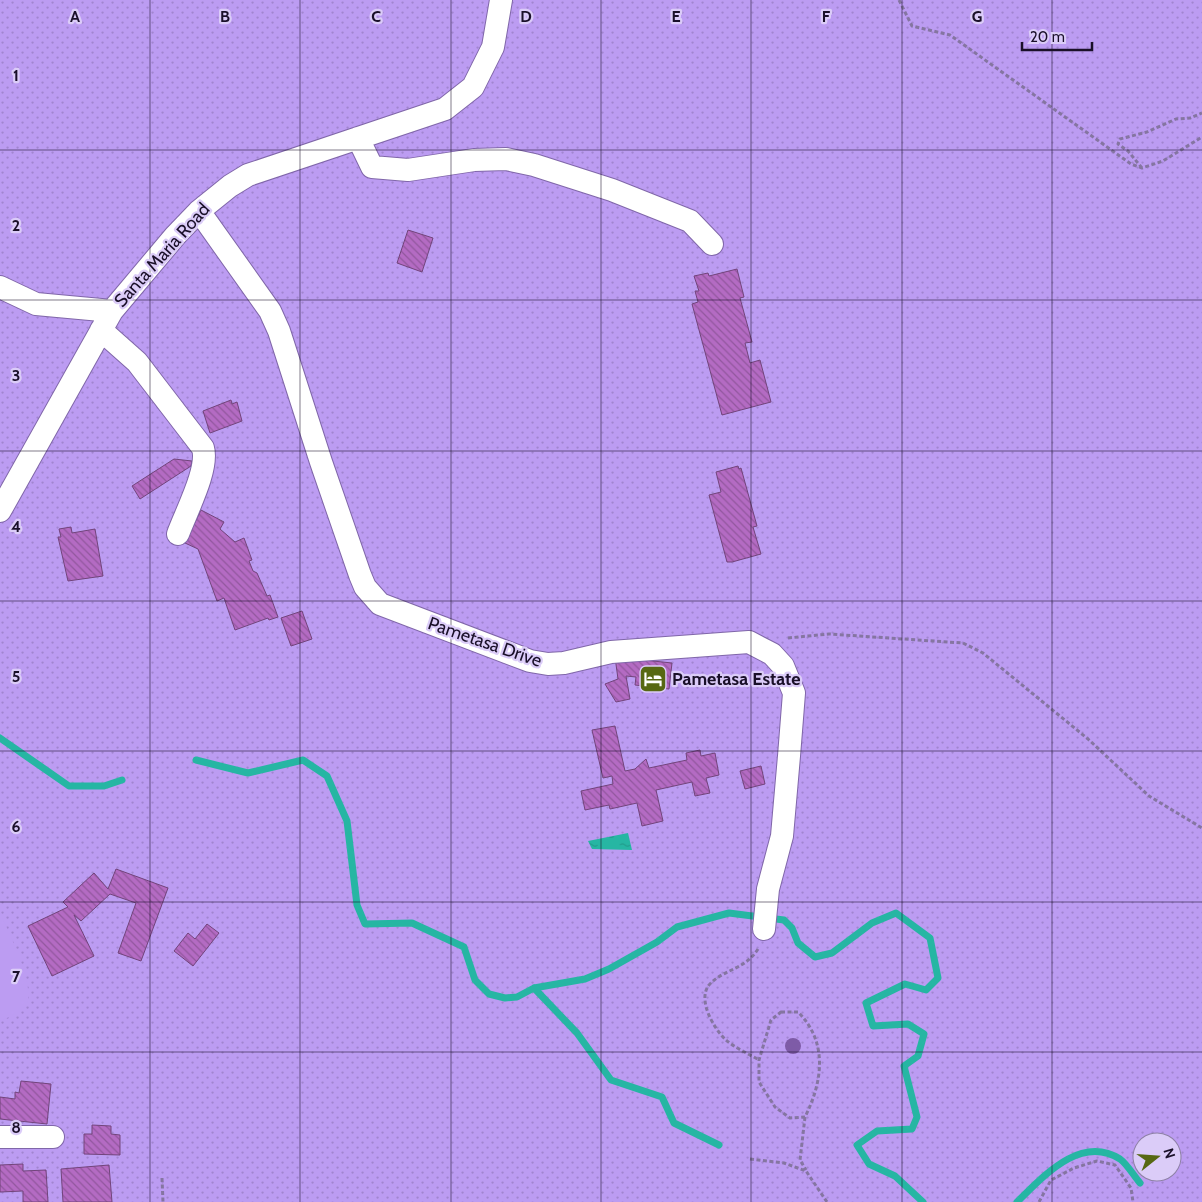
<svg xmlns="http://www.w3.org/2000/svg" width="1202" height="1202" font-family="Cabin,sans-serif">
<style>
.grass{fill:url(#grass-dots);fill-rule:evenodd}
.garden{fill:#bc9cf2}
.water{fill:url(#water-ripples)}
.lines{fill:none;stroke-linecap:round;stroke-linejoin:round}
.stream{stroke:#26b6a3;stroke-width:7}
.building{fill:url(#building-back-hatch);stroke:#72447b}
.minor-casing{stroke:#8067a9;stroke-width:24}
.path{stroke:#8575a1;stroke-width:3;stroke-dasharray:4 2.5;stroke-linecap:butt}
.minor{stroke:#fff;stroke-width:22}
.tree{fill:#7e5ba7}
.grid{fill:none;stroke:#1a1029;stroke-width:1;stroke-opacity:0.55}
.labels{text-anchor:middle;stroke-width:4.5;stroke-linejoin:round;paint-order:stroke}
.street-label{font-size:18px;fill:#1a1029;stroke:#dbccf8}
.poi-label{font-size:18px;font-weight:bold;fill:#1a1029;stroke:#dbccf8;text-anchor:start}
.grid-label{font-size:16px;text-anchor:middle;font-weight:bold;fill:#1a1029;stroke:#dbccf8;stroke-width:4.5;stroke-linejoin:round;paint-order:stroke}
</style>
<defs>
<pattern id="grass-dots" width="8" height="8" patternUnits="userSpaceOnUse" patternTransform="scale(1.25)"><rect width="8" height="8" fill="#bc9cf2"/><path d="M2 2h.1M6 6h.1" fill="none" stroke="#a185d0" stroke-width="1.8" stroke-linecap="round"/></pattern>
<pattern id="water-ripples" width="26" height="14" patternUnits="userSpaceOnUse" patternTransform="scale(1.25)"><rect width="26" height="14" fill="#26b6a3"/><path d="M2 4q2-2 4 0t4 0M15 11q2-2 4 0t4 0" fill="none" stroke="#229b8c"/></pattern>
<pattern id="building-back-hatch" width="6" height="6" patternUnits="userSpaceOnUse" patternTransform="scale(1.25)"><rect width="6" height="6" fill="#b46bc3"/><path d="M-1 5l2 2M0 0l6 6M5-1l2 2" fill="none" stroke="#92579e"/></pattern>
</defs>
<rect width="100%" height="100%" fill="#d1bcf6"/>
<!-- grass -->
<path class="grass" d="M 0,0 L 1202,0 L 1202,1202 L 0,1202 ZM 1142,1142 L 1172,1142 L 1172,1172 L 1142,1172 Z"/>
<!-- garden -->
<path class="garden" d="M 0,913 C 8,931 37,988 26,1005 C 21,1013 9,1017 0,1021 Z"/>
<!-- water -->
<path class="water" d="M 628,833 L 632,850 L 592,849 L 588,841 Z"/>
<g class="lines">
<!-- stream -->
<path class="stream" d="M 0,738 L 69,786 L 104,786 L 122,780
M 196,760 L 248,773 L 303,760 L 327,776 L 347,821 L 357,905 L 365,924 L 412,923 L 464,947 L 475,980 L 489,994 L 505,998 L 517,997 L 534,988 L 585,979 L 609,969 L 657,942 L 677,927 L 729,913 L 784,920 L 792,928 L 798,943 L 815,957 L 832,953 L 872,923 L 896,913 L 930,938 L 938,978 L 926,990 L 905,984 L 866,1003 L 873,1026 L 908,1024 L 924,1034 L 918,1056 L 904,1066 L 917,1117 L 912,1129 L 877,1131 L 857,1145 L 869,1164 L 895,1176 L 923,1202
M 534,988 L 577,1033 L 611,1080 L 662,1097 L 674,1123 L 719,1145
M 1017,1202 C 1043,1177 1080,1134 1120,1159 C 1127,1164 1134,1176 1140,1183"/>
</g>
<!-- building -->
<path class="building" d="M 408,230 L 433,238 L 422,272 L 397,263 Z
M 737,269 L 744,297 L 740,298 L 752,342 L 745,343 L 750,363 L 760,360 L 771,402 L 722,415 L 692,304 L 698,302 L 695,291 L 699,291 L 694,276 L 708,273 L 709,276 Z
M 231,400 L 232,404 L 237,402 L 242,421 L 210,433 L 203,411 Z
M 174,459 L 192,461 L 191,466 L 140,499 L 132,486 Z
M 738,466 L 739,469 L 741,468 L 757,526 L 753,527 L 761,554 L 732,562 L 727,562 L 709,495 L 721,492 L 716,472 Z
M 201,510 L 224,522 L 220,529 L 235,542 L 244,538 L 252,560 L 249,561 L 253,571 L 257,573 L 267,596 L 270,595 L 278,617 L 269,620 L 268,618 L 235,630 L 224,598 L 217,601 L 198,549 L 185,543 Z
M 71,527 L 72,533 L 95,529 L 103,576 L 68,581 L 58,537 L 61,537 L 59,529 Z
M 302,611 L 312,639 L 291,646 L 281,618 Z
M 615,657 L 672,663 L 669,689 L 635,685 L 636,677 L 626,676 L 630,699 L 616,702 L 605,684 L 618,679 Z
M 615,726 L 625,771 L 635,769 L 646,759 L 649,768 L 687,760 L 686,753 L 700,750 L 701,756 L 715,753 L 719,775 L 706,778 L 710,793 L 695,796 L 692,782 L 656,790 L 663,821 L 642,826 L 637,803 L 610,809 L 609,805 L 585,810 L 581,791 L 613,784 L 612,776 L 603,778 L 592,730 Z
M 761,766 L 765,784 L 745,789 L 740,771 Z
M 116,869 L 168,888 L 141,961 L 118,953 L 136,903 L 110,894 L 81,921 L 74,915 L 94,956 L 52,976 L 28,926 L 68,907 L 63,902 L 94,873 L 108,889 Z
M 207,924 L 219,933 L 193,966 L 174,951 L 188,933 L 195,939 Z
M 21,1081 L 51,1084 L 47,1124 L 0,1119 L 0,1097 L 15,1099 L 15,1092 L 19,1093 Z
M 92,1125 L 111,1126 L 111,1134 L 120,1135 L 120,1155 L 84,1154 L 84,1134 L 92,1134 Z
M 23,1164 L 23,1171 L 46,1170 L 48,1202 L 23,1202 L 23,1191 L 0,1192 L 0,1165 Z
M 109,1165 L 112,1202 L 63,1202 L 61,1169 Z"/>
<g class="lines">
<!-- minor casing -->
<g class="minor-casing">
<path id="minor" d="M 358,138 L 372,167 L 408,170 L 474,160 L 506,159 L 534,165 L 612,190 L 690,221 L 712,244
M 199,211 L 270,311 L 279,331 L 321,462 L 360,575 L 365,587 L 380,604 L 530,661 L 548,664 L 564,663 L 611,652 L 749,642 L 772,654 L 783,666 L 794,693 L 789,756 L 782,836 L 768,889 L 764,929
M 0,287 L 36,304 L 112,311
M 101,330 L 137,362 L 203,448 C 209,469 186,512 178,534
M 0,511 L 112,311 L 175,236 L 199,211 L 230,186 L 248,175 L 445,109 L 473,87 L 493,47 L 501,0
M 0,1137 L 53,1137"/>
</g>
<!-- path -->
<path class="path" d="M 899,0 L 912,26 L 950,35 L 1131,164 L 1142,168 L 1163,161 L 1202,137
M 1142,168 L 1128,151 L 1118,144 L 1120,139 L 1147,132 L 1176,119 L 1190,118 L 1202,113
M 788,638 L 829,634 L 963,643 L 983,653 L 1088,739 L 1149,796 L 1202,828
M 758,949 C 745,970 723,969 709,985 C 697,1000 714,1029 726,1040 C 735,1048 749,1054 759,1060
M 781,1012 L 798,1012 C 828,1042 823,1081 805,1117 L 790,1118 L 775,1107 L 759,1082 L 759,1060 L 771,1020 Z
M 805,1117 L 800,1160 L 806,1170
M 750,1159 L 784,1163 L 806,1171 L 827,1202
M 162,1178 L 163,1202
M 1039,1202 L 1051,1180 L 1074,1168 L 1097,1161 L 1115,1165 L 1131,1188 L 1133,1202"/>
<!-- minor -->
<use href="#minor" class="minor"/>
</g>
<!-- trees -->
<circle class="tree" cx="793" cy="1046" r="8"/>
<!-- grid -->
<path class="grid" d="M 150,0 L 150,1202M 300,0 L 300,1202M 451,0 L 451,1202M 601,0 L 601,1202M 751,0 L 751,1202M 902,0 L 902,1202M 1052,0 L 1052,1202M 0,150 L 1202,150M 0,300 L 1202,300M 0,451 L 1202,451M 0,601 L 1202,601M 0,751 L 1202,751M 0,902 L 1202,902M 0,1052 L 1202,1052"/>
<!-- icons -->
<defs>
<g id="hotel-square" transform="scale(1.4375)"><rect x="-9" y="-9" width="18" height="18" rx="4" fill="#576813" stroke="#dbccf8"/><path d="M-6-4.5h1.5V1H6V5H4.5V3h-9V5H-6ZM-4 0a1.8 1.8 0 1 1 3.6 0ZM.5 0V-2.5h3Q6-2.5 6 0Z" fill="#fff"/></g>
</defs>
<g fill-rule="evenodd">
<use href="#hotel-square" x="653" y="679"/>
</g>
<g class="labels">
<!-- street labels -->
<g class="street-label">
<text transform="translate(162 255) rotate(-48)" y="6">Santa Maria Road</text>
<text transform="translate(485 642) rotate(19)" y="6">Pametasa Drive</text>
</g>
<!-- poi labels -->
<g class="poi-label">
<text x="672" y="685">Pametasa Estate</text>
</g>
</g>
<g class="grid-label">
<text x="75" y="22">A</text>
<text x="225" y="22">B</text>
<text x="376" y="22">C</text>
<text x="526" y="22">D</text>
<text x="676" y="22">E</text>
<text x="826" y="22">F</text>
<text x="977" y="22">G</text>
<text x="16" y="81">1</text>
<text x="16" y="231">2</text>
<text x="16" y="381">3</text>
<text x="16" y="532">4</text>
<text x="16" y="682">5</text>
<text x="16" y="832">6</text>
<text x="16" y="982">7</text>
<text x="16" y="1133">8</text>
</g>
<!-- north arrow -->
<g transform="translate(1157 1157) rotate(73)"><circle r="24" fill="#dbccf8" stroke="#8e81a5"/>
<path d="M0-4L9 19L0 12L-9 19Z" fill="#576813"/>
<text y="-8" font-size="14" font-weight="bold" text-anchor="middle" fill="#1a1029">N</text>
</g>
<!-- scale -->
<path d="M1022 42v8h70v-8" fill="none" stroke="#1a1029" stroke-width="2.5"/>
<text x="1030" y="42" font-size="15" fill="#1a1029" stroke="#dbccf8" stroke-width="4" paint-order="stroke">20 m</text>
</svg>
